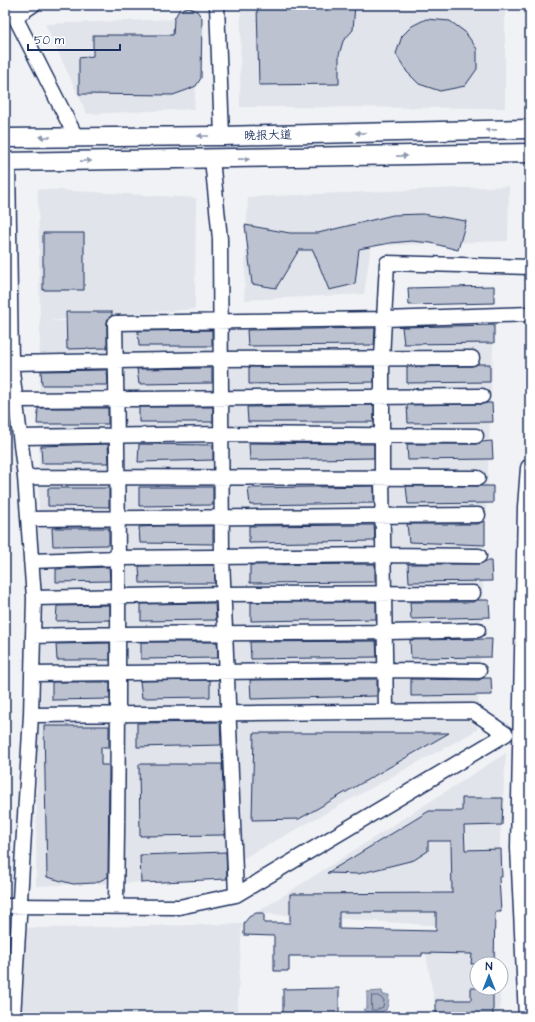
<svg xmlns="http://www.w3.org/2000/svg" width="535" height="1022" font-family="'Architects Daughter','LXGW WenKai TC',sans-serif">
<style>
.built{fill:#e1e4ea}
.water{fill:#a8b0c2;stroke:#707c9a}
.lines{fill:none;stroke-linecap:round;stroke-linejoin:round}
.shore{stroke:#536386;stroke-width:1}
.building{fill:#bcc2d0;stroke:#1b2f5e;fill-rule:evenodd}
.minor-casing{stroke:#1b2f5e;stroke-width:17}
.major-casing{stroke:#1b2f5e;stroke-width:21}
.minor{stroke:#fff;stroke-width:14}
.major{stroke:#fff;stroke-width:18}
.oneway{fill:#8d97ae}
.labels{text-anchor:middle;stroke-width:3;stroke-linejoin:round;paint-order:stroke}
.street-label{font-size:12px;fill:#1b2f5e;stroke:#fff}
</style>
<rect width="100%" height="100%" fill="#f1f2f5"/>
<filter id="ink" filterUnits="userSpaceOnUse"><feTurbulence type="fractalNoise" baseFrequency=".025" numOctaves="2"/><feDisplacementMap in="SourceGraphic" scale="8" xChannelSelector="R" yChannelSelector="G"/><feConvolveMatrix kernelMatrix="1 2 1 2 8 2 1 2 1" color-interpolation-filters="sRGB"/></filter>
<g filter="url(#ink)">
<!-- built -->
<path class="built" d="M 241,5 L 505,5 L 505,108 L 240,107 Z
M 202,18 L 194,109 L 87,114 L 45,24 Z
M 509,186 L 508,241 L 371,246 L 364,294 L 244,300 L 248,197 Z
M 38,189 L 196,198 L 195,309 L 46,321 L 494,325 L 477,730 L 204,880 L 36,886 L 40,321 Z
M 506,753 L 494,929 L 497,964 L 477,964 L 477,988 L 499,988 L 501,1017 L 437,1017 L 422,931 L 488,929 L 256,913 Z
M 242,924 L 237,1017 L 5,1017 L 5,927 L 45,928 Z"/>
<!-- water -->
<path class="water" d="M 382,991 L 383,995 L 389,995 L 388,1004 L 386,1010 L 373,1015 L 363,1010 L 367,1008 L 367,992 Z"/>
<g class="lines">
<!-- shore -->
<path class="shore" d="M 372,996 L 378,996 L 384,1000 L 383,1007 L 376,1010 L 372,1010 Z"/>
</g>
<!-- building -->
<path class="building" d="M 257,5 L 355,5 L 353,30 L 343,41 L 339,55 L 339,84 L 259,85 Z
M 188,7 L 197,11 L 202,18 L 201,78 L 196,86 L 187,90 L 173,95 L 79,94 L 79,58 L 93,56 L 93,35 L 173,35 L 174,19 L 179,10 Z
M 426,19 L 450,21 L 465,32 L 477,49 L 477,69 L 465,86 L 440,91 L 419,84 L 407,72 L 396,54 L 402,36 L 412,26 Z
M 423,214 L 466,221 L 458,250 L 431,243 L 412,241 L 390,243 L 359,249 L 355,284 L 329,290 L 313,250 L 299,250 L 276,288 L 252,284 L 245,225 L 290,233 L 318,233 L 393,215 Z
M 43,233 L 84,233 L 84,290 L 43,290 Z
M 494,286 L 494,303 L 409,305 L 408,288 Z
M 66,312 L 112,312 L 112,315 L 108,319 L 107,323 L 107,348 L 67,349 Z
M 494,325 L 494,343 L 404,344 L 402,327 Z
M 375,328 L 374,345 L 248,346 L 247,330 Z
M 212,330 L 212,346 L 139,346 L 138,331 Z
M 478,364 L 490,364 L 490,382 L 407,383 L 407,367 L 472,366 Z
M 249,367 L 374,367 L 374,382 L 249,384 Z
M 212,368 L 212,383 L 139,384 L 137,369 Z
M 107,370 L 108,385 L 42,385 L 41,371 Z
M 487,403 L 492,403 L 493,422 L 408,423 L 407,405 L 482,404 Z
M 374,405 L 374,422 L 248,422 L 247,407 Z
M 139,407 L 213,407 L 213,422 L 139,422 Z
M 38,408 L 108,408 L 108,424 L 37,424 Z
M 492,441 L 493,459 L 408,460 L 407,444 L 476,444 L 482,442 Z
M 249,443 L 374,444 L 374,458 L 250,460 Z
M 108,444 L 109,463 L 42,463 L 41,446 Z
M 139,444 L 213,445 L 213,460 L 138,462 Z
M 374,486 L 374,503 L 250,505 L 248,488 Z
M 406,486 L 493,486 L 493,503 L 408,504 Z
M 139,487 L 213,487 L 213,505 L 139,506 Z
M 48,488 L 109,488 L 109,507 L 48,506 Z
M 483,521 L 485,521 L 485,545 L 409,542 L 407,524 L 478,524 Z
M 364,525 L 374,525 L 375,541 L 249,543 L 249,526 Z
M 158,526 L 213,526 L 213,544 L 140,543 L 139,527 Z
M 52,528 L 109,528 L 109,545 L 53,546 Z
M 486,561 L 491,561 L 492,581 L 409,582 L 408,564 L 479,564 Z
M 375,564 L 375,582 L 250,583 L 250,565 Z
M 214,565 L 215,583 L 140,583 L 139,566 Z
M 109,567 L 110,581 L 56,582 L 56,569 Z
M 477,600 L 489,600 L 490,617 L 411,619 L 410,602 L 473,602 Z
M 251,602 L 376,602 L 376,619 L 251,621 Z
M 215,603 L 216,620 L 141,621 L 141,604 Z
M 110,605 L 110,620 L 56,621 L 57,606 Z
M 492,639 L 491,657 L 411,658 L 410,640 Z
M 376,641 L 377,657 L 251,659 L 250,642 Z
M 141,642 L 217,642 L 218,658 L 141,659 Z
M 110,643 L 110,660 L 57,660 L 56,644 Z
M 483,678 L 491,678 L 492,695 L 411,696 L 411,679 L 479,680 Z
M 377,679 L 377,696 L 251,699 L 250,680 Z
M 210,680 L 210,697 L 142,698 L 140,681 Z
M 52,682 L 110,682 L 110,699 L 52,700 Z
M 220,722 L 221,745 L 137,747 L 137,723 Z
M 44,726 L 109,726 L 109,747 L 101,747 L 101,765 L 109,765 L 108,877 L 95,883 L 73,884 L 47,877 Z
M 254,733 L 449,733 L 299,819 L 252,820 Z
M 139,764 L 222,764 L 225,835 L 140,836 Z
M 462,798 L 503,798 L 502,825 L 464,826 L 465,850 L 501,849 L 502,877 L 499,877 L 501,912 L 495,912 L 494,964 L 471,964 L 472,954 L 422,953 L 422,956 L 289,956 L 289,971 L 274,971 L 274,936 L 244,935 L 244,923 L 249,917 L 256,913 L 264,913 L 264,923 L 290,923 L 290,894 L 452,893 L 451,841 L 428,841 L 428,851 L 414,860 L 358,874 L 327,873 L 429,811 L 462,811 ZM 339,912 L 436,912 L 436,931 L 339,929 Z
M 226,852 L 227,879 L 141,883 L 140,855 Z
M 339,988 L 339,1017 L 283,1017 L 283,989 Z
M 471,988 L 493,988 L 493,1017 L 436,1017 L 436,1000 L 471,1000 Z"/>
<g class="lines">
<!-- minor casing -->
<g class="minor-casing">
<path id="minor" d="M 9,5 L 76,137
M 217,5 L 222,136
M 15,17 L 33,5
M 212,159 L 220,239 L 222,558 L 236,895
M 8,162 L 11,363 L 25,477 L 34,598 L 31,715 L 13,1017
M 11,363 L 221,359 L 472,358
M 16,400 L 482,396
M 20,437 L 222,434 L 476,436
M 25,477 L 478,478
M 28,519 L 478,515
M 31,561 L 118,558 L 383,555 L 479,556
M 34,598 L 224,594 L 473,593
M 33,636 C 181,631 330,635 478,630
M 32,674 L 385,670 L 479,671
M 386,711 L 382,478 L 382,358 L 387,263 L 530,267
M 5,906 L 179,907 L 236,895 L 506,734 L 472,711 L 31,715
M 116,906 C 119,712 119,517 115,323 L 385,319 L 530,314"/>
</g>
<!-- major casing -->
<g class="major-casing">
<path id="major" d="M 5,138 L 222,136 L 530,129
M 5,162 L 530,153
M 528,1017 L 520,848 L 527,507 L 530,468"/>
</g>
<!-- minor -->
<use href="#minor" class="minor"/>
<!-- major -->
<use href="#major" class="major"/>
</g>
<!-- one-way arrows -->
<defs><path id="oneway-solid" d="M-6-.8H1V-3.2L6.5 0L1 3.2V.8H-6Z"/></defs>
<g class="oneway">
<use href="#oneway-solid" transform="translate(491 130) rotate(179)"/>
<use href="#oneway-solid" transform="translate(361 133) rotate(179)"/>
<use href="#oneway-solid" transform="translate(203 136) rotate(180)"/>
<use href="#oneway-solid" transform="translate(45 137) rotate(180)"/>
<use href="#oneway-solid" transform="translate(402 156) rotate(-1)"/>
<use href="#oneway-solid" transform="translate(244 159) rotate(-1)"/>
<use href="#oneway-solid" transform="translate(86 161) rotate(-1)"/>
</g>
</g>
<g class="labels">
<!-- street labels -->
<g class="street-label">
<text transform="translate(268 135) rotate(-1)" y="4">晚报大道</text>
</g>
</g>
<!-- margin -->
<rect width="535" height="1022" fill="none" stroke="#fff" stroke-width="20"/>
<rect x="10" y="10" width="515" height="1002" fill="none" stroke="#1b2f5e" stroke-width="1.5" filter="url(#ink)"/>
<!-- north arrow -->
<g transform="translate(489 976)"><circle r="19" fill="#ffffff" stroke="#a4acbf"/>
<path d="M0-3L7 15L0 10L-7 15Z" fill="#1f6fb2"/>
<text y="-6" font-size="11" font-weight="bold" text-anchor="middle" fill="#1b2f5e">N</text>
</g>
<!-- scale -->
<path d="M28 44v6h92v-6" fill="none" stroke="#1b2f5e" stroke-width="2"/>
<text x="34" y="44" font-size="12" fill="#1b2f5e" stroke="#ffffff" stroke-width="3" paint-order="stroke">50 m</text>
</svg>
